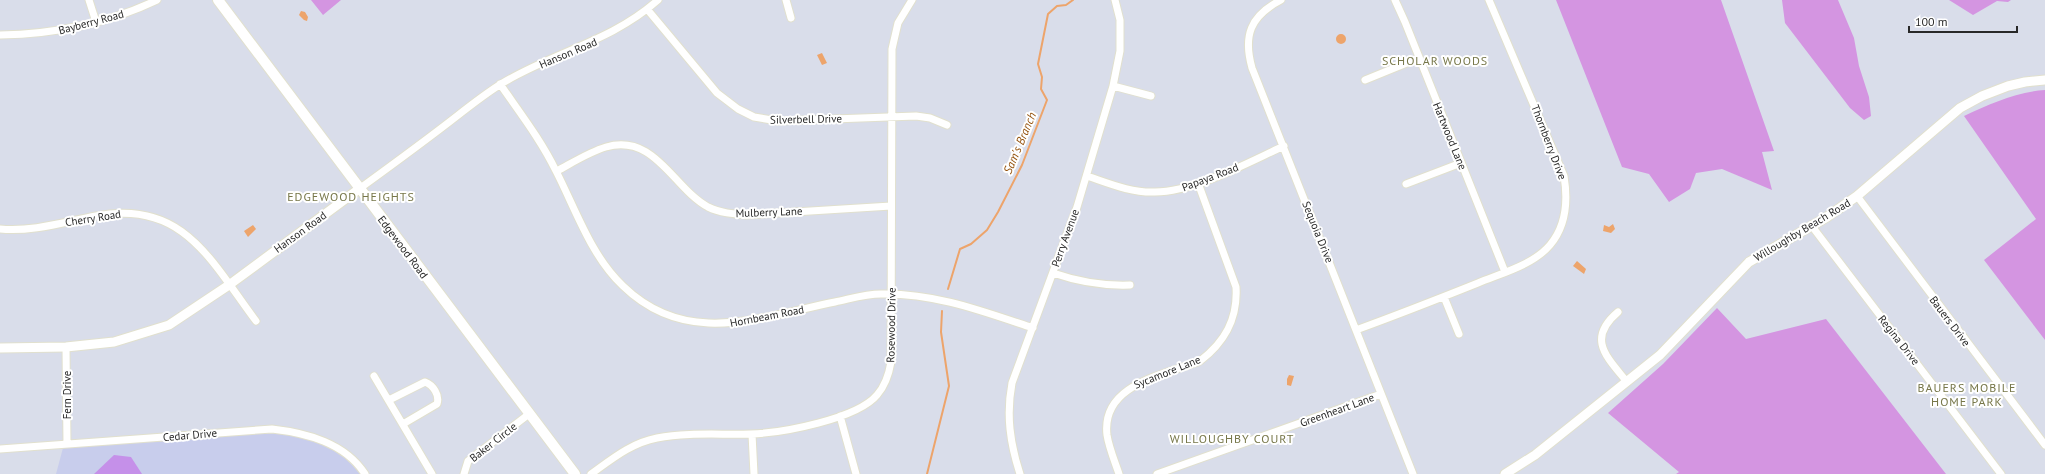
<svg xmlns="http://www.w3.org/2000/svg" width="2045" height="474" font-family="'PT Sans',sans-serif">
<style>
.education{fill:#c8cdec}
.green{fill:#d495e1}
.pitch{fill:#c590e9}
.water{fill:#eda46b}
.lines{fill:none;stroke-linecap:round;stroke-linejoin:round}
.stream{stroke:#eda46b;stroke-width:2}
.minor-casing{stroke:#e1e0ce;stroke-width:9}
.tertiary-casing{stroke:#e1e0ce;stroke-width:11}
.secondary-casing{stroke:#e1e0ce;stroke-width:12}
.minor{stroke:#fff;stroke-width:7}
.tertiary{stroke:#fff;stroke-width:9}
.secondary{stroke:#fff;stroke-width:10}
.labels{text-anchor:middle;stroke-width:4;stroke-linejoin:round;paint-order:stroke}
.street-label{font-size:11px;fill:#282828;stroke:#fff}
.neighbourhood-label{font-size:12px;letter-spacing:1px;fill:#777749;stroke:#fff}
.water-label{font-size:12px;font-style:italic;fill:#95530e;stroke:#fff}
</style>
<rect width="100%" height="100%" fill="#d9ddea"/>
<!-- education -->
<path class="education" d="M 255,434 L 286,434 L 314,441 L 341,454 L 361,474 L 56,474 L 63,448 Z"/>
<!-- green -->
<path class="green" d="M 311,0 L 341,0 L 323,15 Z
M 1556,0 L 1721,0 L 1774,151 L 1762,152 L 1772,190 L 1722,169 L 1696,173 L 1690,189 L 1669,202 L 1649,174 L 1622,167 Z
M 1782,0 L 1838,0 L 1854,38 L 1859,66 L 1869,97 L 1871,116 L 1864,120 L 1850,108 L 1785,23 Z
M 1949,0 L 2011,0 L 2008,2 L 1997,1 L 1973,15 Z
M 2045,90 L 2045,340 L 1984,260 L 2036,219 L 1964,116 C 1990,104 2016,92 2045,90 Z
M 1717,308 L 1746,339 L 1826,319 L 1946,474 L 1676,474 L 1679,472 L 1608,413 L 1663,364 Z"/>
<!-- pitch -->
<path class="pitch" d="M 114,455 L 131,457 L 142,474 L 94,474 Z"/>
<!-- water -->
<path class="water" d="M 301,11 L 305,12 L 308,17 L 307,21 L 304,20 L 299,15 Z
M1336 39a5 5 0 1 1 10 0a5 5 0 1 1-10 0Z
M 822,53 L 827,63 L 822,65 L 817,55 Z
M 1613,224 L 1615,229 L 1611,233 L 1603,231 L 1604,225 L 1609,227 Z
M 253,225 L 256,229 L 248,237 L 244,231 Z
M 1577,261 L 1586,269 L 1584,274 L 1573,266 Z
M 1289,375 L 1294,376 L 1291,386 L 1287,385 L 1287,379 Z"/>
<g class="lines">
<!-- stream -->
<path class="stream" d="M 948,289 L 960,249 L 971,244 L 987,230 L 998,212 L 1022,165 L 1047,100 L 1041,89 L 1042,77 L 1038,64 L 1048,14 L 1057,6 L 1066,5 L 1073,0
M 927,474 L 949,386 L 941,332 L 942,311"/>
<!-- minor casing -->
<g class="minor-casing">
<path id="minor" d="M 89,0 L 96,22
M 786,0 L 791,18
M 1281,0 C 1250,16 1243,36 1252,68 L 1413,474
M 1395,0 L 1405,22 L 1505,272
M 647,9 L 717,93 L 738,109 L 754,117 L 778,121 L 916,116 L 930,118 L 947,125
M 0,35 C 55,34 107,24 157,0
M 1365,80 L 1419,58
M 500,84 C 520,113 541,140 556,171 C 576,210 591,256 623,286 C 687,348 760,317 835,302 C 850,299 865,294 881,294 C 935,293 982,311 1033,328
M 1113,86 L 1151,96
M 557,171 C 572,163 589,152 606,147 C 655,133 673,188 708,207 C 720,213 734,214 747,215 L 891,206
M 1087,176 C 1108,183 1131,193 1155,192 C 1194,192 1247,163 1284,146
M 1406,184 L 1461,163
M 359,189 C 392,165 425,141 457,116 C 471,105 485,94 501,84 C 553,52 611,42 658,0
M 1857,196 L 2045,445
M 1811,225 L 2001,474
M 0,229 C 33,232 64,222 96,216 C 183,199 211,261 256,321
M 1053,273 C 1079,282 1102,286 1130,285
M 1444,297 L 1459,334
M 1618,312 C 1586,339 1607,357 1627,382
M 1356,330 C 1397,315 1438,299 1478,283 C 1502,273 1533,265 1550,245 C 1566,226 1568,200 1564,176 L 1489,0
M 66,347 L 67,444
M 374,376 L 432,474
M 389,400 L 425,382 C 433,385 440,395 437,404 L 403,424
M 840,416 L 856,474
M 752,434 L 754,474
M 0,449 L 272,429 C 307,433 345,443 365,474
M 464,474 L 468,461 L 529,414
M 591,474 C 612,459 631,443 657,438 C 688,432 720,435 751,434 C 782,433 857,419 877,395 C 885,386 889,374 891,362 L 892,49 L 898,23 L 912,0
M 1020,474 C 1010,443 1006,415 1012,383 L 1077,207 L 1113,86 L 1120,51 L 1120,20 L 1115,0
M 1119,474 C 1115,462 1109,448 1107,435 C 1101,384 1164,375 1200,361 C 1225,342 1238,319 1236,287 L 1198,183
M 1157,474 L 1381,394"/>
</g>
<!-- tertiary casing -->
<g class="tertiary-casing">
<path id="tertiary" d="M 0,348 L 66,347 L 114,342 L 169,325 L 229,285 L 359,189
M 1505,474 L 1535,455 L 1660,355 L 1749,262 L 1827,217 L 1857,196 L 1960,108 L 1982,96 L 2008,86 L 2025,82 L 2045,80"/>
</g>
<!-- secondary casing -->
<g class="secondary-casing">
<path id="secondary" d="M 218,0 L 575,474"/>
</g>
<!-- minor -->
<use href="#minor" class="minor"/>
<!-- tertiary -->
<use href="#tertiary" class="tertiary"/>
<!-- secondary -->
<use href="#secondary" class="secondary"/>
</g>
<g class="labels">
<!-- street labels -->
<g class="street-label">
<text transform="translate(91 22) rotate(-15)" y="4">Bayberry Road</text>
<text transform="translate(568 53) rotate(-23)" y="4">Hanson Road</text>
<text transform="translate(806 119) rotate(-1)" y="4">Silverbell Drive</text>
<text transform="translate(1450 136) rotate(68)" y="4">Hartwood Lane</text>
<text transform="translate(1549 142) rotate(69)" y="4">Thornberry Drive</text>
<text transform="translate(1210 177) rotate(-21)" y="4">Papaya Road</text>
<text transform="translate(769 212) rotate(-2)" y="4">Mulberry Lane</text>
<text transform="translate(93 218) rotate(-9)" y="4">Cherry Road</text>
<text transform="translate(1802 230) rotate(-31)" y="4">Willoughby Beach Road</text>
<text transform="translate(300 232) rotate(-36)" y="4">Hanson Road</text>
<text transform="translate(1318 232) rotate(68)" y="4">Sequoia Drive</text>
<text transform="translate(1065 238) rotate(-70)" y="4">Perry Avenue</text>
<text transform="translate(403 247) rotate(53)" y="4">Edgewood Road</text>
<text transform="translate(767 316) rotate(-11)" y="4">Hornbeam Road</text>
<text transform="translate(1950 321) rotate(53)" y="4">Bauers Drive</text>
<text transform="translate(891 325) rotate(-89)" y="4">Rosewood Drive</text>
<text transform="translate(1899 340) rotate(52)" y="4">Regina Drive</text>
<text transform="translate(1167 372) rotate(-22)" y="4">Sycamore Lane</text>
<text transform="translate(67 395) rotate(-90)" y="4">Fern Drive</text>
<text transform="translate(1337 410) rotate(-20)" y="4">Greenheart Lane</text>
<text transform="translate(190 435) rotate(-5)" y="4">Cedar Drive</text>
<text transform="translate(493 442) rotate(-38)" y="4">Baker Circle</text>
</g>
<!-- neighbourhood labels -->
<g class="neighbourhood-label">
<text x="1435" y="65">SCHOLAR WOODS</text>
<text x="351" y="201">EDGEWOOD HEIGHTS</text>
<text x="1967" y="392">BAUERS MOBILE<tspan x="1967" dy="14">HOME PARK</tspan></text>
<text x="1232" y="443">WILLOUGHBY COURT</text>
</g>
<!-- water labels -->
<g class="water-label">
<text transform="translate(1020 143) rotate(-67)" y="4">Sam's Branch</text>
</g>
</g>
<!-- scale -->
<path d="M1909 26v6h108v-6" fill="none" stroke="#282828" stroke-width="2"/>
<text x="1915" y="26" font-size="12" fill="#282828" stroke="#ffffff" stroke-width="3" paint-order="stroke">100 m</text>
</svg>
